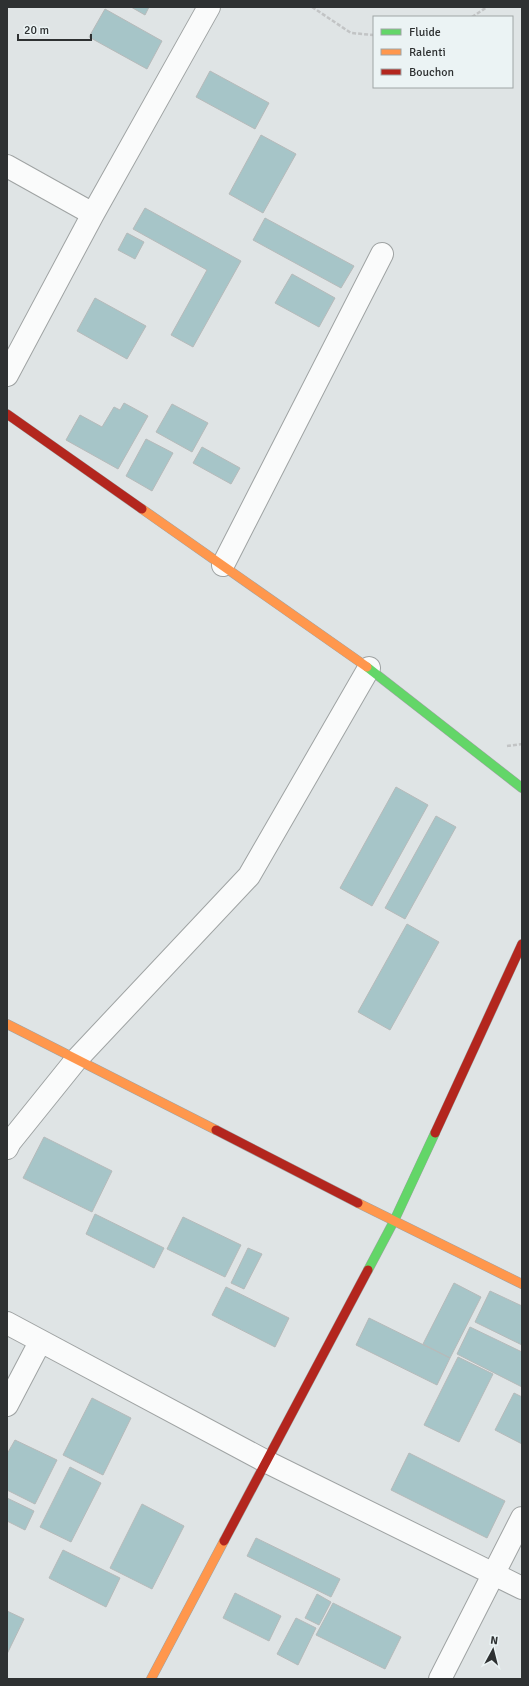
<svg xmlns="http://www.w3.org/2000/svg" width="529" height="1686" font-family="Signika,sans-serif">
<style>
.building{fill:#a6c5c8;stroke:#b6baba}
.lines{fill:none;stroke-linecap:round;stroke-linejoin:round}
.street-casing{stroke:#9fa3a3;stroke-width:24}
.fast-casing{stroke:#9fa3a3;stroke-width:10}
.slow-casing{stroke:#9fa3a3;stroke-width:10}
.jam-casing{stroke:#9fa3a3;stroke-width:10}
.path{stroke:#c2c4c5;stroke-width:2.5;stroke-dasharray:4 2;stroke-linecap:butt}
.street{stroke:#fafbfb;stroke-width:22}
.fast{stroke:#63d668;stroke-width:9}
.slow{stroke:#ff974d;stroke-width:9}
.jam{stroke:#b3261e;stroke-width:9}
</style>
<rect width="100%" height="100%" fill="#dfe4e5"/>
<!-- building -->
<path class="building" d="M 131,7 L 149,7 L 145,15 Z
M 105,9 L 162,41 L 147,69 L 89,37 Z
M 210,71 L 269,103 L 255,129 L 196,97 Z
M 261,135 L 296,154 L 263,213 L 229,194 Z
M 145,208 L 241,261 L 193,347 L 171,335 L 207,270 L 133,229 Z
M 265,218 L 354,266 L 341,288 L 253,240 Z
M 127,233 L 144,242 L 135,259 L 118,250 Z
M 292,274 L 335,298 L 319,327 L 275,303 Z
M 95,298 L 146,326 L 127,359 L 77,331 Z
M 124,403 L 148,416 L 118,469 L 66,440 L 80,415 L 102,427 L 114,407 L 120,410 Z
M 172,404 L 208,423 L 192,452 L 156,432 Z
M 146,439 L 173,453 L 152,491 L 126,476 Z
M 202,447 L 240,468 L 231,484 L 193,463 Z
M 396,787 L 428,805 L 372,906 L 340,888 Z
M 436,816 L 456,827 L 405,919 L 385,908 Z
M 407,924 L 439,942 L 390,1030 L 358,1012 Z
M 44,1137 L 112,1171 L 92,1212 L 23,1178 Z
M 95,1214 L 164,1248 L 154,1268 L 86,1234 Z
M 183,1217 L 241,1245 L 225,1277 L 167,1249 Z
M 248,1248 L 262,1254 L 244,1289 L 231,1283 Z
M 454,1283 L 481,1297 L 450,1358 L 423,1344 Z
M 226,1287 L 289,1318 L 275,1347 L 212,1315 Z
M 490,1291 L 522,1306 L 522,1345 L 475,1322 Z
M 369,1318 L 450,1358 L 437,1385 L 356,1345 Z
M 470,1327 L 522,1352 L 522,1387 L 457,1354 Z
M 458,1357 L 493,1374 L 459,1442 L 424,1425 Z
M 514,1393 L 522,1397 L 522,1444 L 495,1430 Z
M 92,1398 L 131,1418 L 103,1475 L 63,1455 Z
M 15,1440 L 57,1460 L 35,1504 L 7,1490 L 7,1454 Z
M 409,1453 L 505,1501 L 487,1538 L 391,1490 Z
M 70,1467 L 101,1483 L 71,1542 L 40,1527 Z
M 7,1498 L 34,1511 L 25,1530 L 7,1521 Z
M 142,1504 L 184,1526 L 152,1589 L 110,1568 Z
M 256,1538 L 340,1579 L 331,1597 L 247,1556 Z
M 63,1550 L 120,1578 L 106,1607 L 49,1578 Z
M 235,1593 L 281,1616 L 269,1641 L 223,1618 Z
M 317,1594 L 331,1602 L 319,1625 L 305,1618 Z
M 333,1603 L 401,1637 L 385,1669 L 316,1635 Z
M 7,1611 L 24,1619 L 7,1654 Z
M 296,1618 L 316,1628 L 298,1665 L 277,1654 Z"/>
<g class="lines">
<!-- street casing -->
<g class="street-casing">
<path id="street" d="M 7,166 L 93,214
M 7,375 L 93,214 L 209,7
M 223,565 L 382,254
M 7,1148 L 10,1142 L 76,1060 L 249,876 L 369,668
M 7,1323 L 267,1462 L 522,1588
M 7,1405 L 40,1342
M 440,1679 L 522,1518"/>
</g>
<!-- fast casing -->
<g class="fast-casing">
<path id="fast" d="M 367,667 L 522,788
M 368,1270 L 394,1221 L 435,1133"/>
</g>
<!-- slow casing -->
<g class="slow-casing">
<path id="slow" d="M 142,509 L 367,667
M 7,1024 L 216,1130
M 358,1203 L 522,1284
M 151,1679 L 224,1541"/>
</g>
<!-- jam casing -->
<g class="jam-casing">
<path id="jam" d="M 7,414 L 142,509
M 216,1130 L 358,1203
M 435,1133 L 522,944
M 224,1541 L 368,1270"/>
</g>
<!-- path -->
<path class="path" d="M 312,7 L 351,33 L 374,35
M 472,17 L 487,7
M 507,746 L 522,744"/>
<!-- street -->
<use href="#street" class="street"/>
<!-- fast -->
<use href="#fast" class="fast"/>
<!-- slow -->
<use href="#slow" class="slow"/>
<!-- jam -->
<use href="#jam" class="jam"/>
</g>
<!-- border -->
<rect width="529" height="1686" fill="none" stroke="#2e3132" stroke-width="16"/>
<!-- legend -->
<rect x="373" y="16" width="140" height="72" fill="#ebf3f4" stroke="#9fa5a6"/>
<rect x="381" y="29" width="20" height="6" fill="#63d668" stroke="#9fa5a6"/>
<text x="409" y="36" font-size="12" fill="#2e3132">Fluide</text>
<rect x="381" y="49" width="20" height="6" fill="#ff974d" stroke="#9fa5a6"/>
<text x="409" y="56" font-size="12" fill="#2e3132">Ralenti</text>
<rect x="381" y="69" width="20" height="6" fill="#b3261e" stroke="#9fa5a6"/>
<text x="409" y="76" font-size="12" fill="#2e3132">Bouchon</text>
<!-- north arrow -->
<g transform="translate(493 1650) rotate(7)" stroke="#ebf3f4" stroke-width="3" paint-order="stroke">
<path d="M0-3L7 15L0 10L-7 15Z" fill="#2e3132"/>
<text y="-6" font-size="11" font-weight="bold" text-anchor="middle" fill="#2e3132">N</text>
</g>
<!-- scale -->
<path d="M18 34v6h73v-6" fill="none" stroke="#2e3132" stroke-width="2"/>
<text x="24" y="34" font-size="12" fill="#2e3132" stroke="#ebf3f4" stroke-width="3" paint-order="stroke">20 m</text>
</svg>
